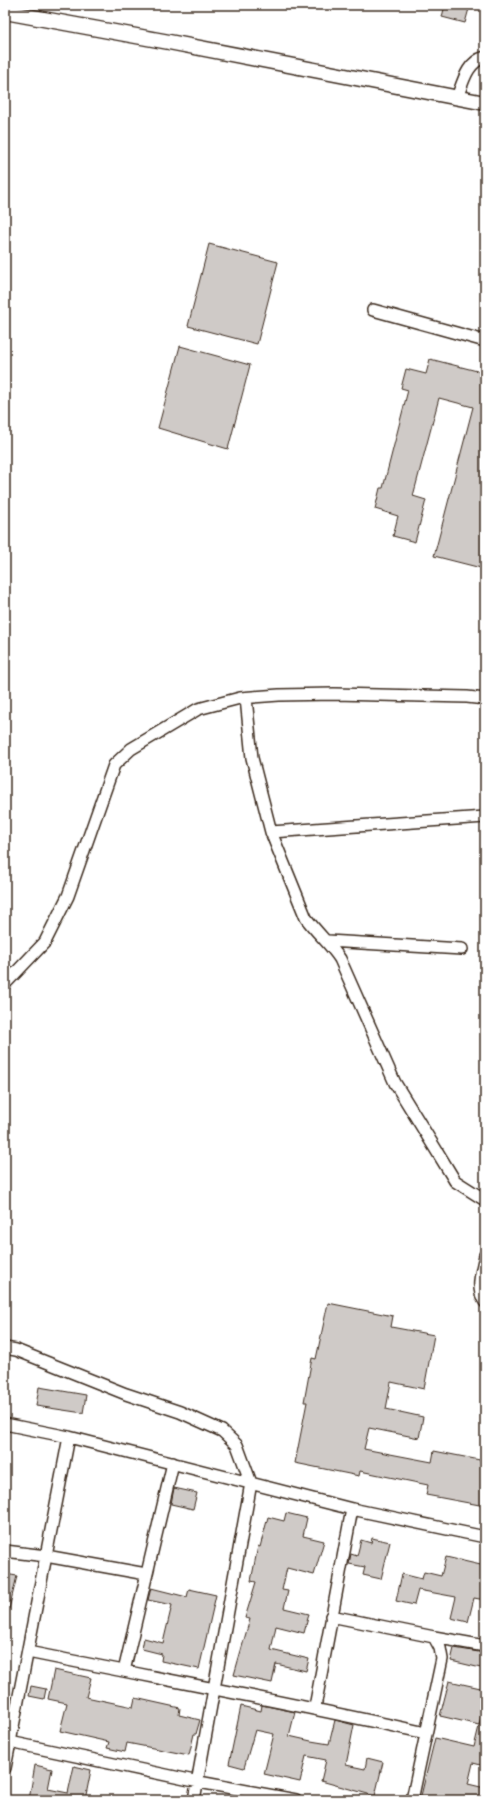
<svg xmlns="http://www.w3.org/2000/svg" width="490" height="1805" font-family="Mynerve,sans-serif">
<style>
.building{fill:#cfcac7;stroke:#3b2a1e}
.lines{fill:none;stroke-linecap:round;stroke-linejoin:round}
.minor-casing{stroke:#3b2a1e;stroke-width:14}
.tertiary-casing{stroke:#3b2a1e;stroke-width:17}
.minor{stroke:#fff;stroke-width:11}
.tertiary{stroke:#fff;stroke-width:14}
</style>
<rect width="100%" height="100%" fill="#fff"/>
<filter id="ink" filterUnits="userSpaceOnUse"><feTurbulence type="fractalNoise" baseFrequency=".025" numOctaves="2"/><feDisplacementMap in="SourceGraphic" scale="8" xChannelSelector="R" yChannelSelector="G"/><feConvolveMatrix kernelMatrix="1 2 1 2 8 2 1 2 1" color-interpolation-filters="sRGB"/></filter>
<g filter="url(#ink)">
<!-- building -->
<path class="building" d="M 445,5 L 470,5 L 465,23 L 442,17 Z
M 209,244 L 278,262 L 257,344 L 188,326 Z
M 180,346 L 250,365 L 228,449 L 158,428 Z
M 430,359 L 485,373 L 485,498 L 482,510 L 485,510 L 485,569 L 434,556 L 473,407 L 439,398 L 413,496 L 426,500 L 415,542 L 393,536 L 398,516 L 375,509 L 380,488 L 383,488 L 408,390 L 401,388 L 406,369 L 426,374 Z
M 328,1303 L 393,1316 L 391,1327 L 434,1335 L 424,1389 L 391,1382 L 386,1409 L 423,1417 L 419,1438 L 369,1428 L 364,1449 L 432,1462 L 434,1451 L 485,1461 L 485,1506 L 426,1495 L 428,1485 L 360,1471 L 359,1476 L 295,1463 L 307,1402 L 304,1402 L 312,1358 L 316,1359 Z
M 39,1387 L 86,1395 L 83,1413 L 36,1406 Z
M 174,1488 L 197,1493 L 193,1509 L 171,1504 Z
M 286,1513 L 307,1518 L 303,1536 L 324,1541 L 314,1575 L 287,1568 L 282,1590 L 288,1591 L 284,1608 L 309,1614 L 304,1633 L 276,1626 L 271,1650 L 309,1659 L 306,1671 L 276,1664 L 272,1683 L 234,1675 L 250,1619 L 245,1618 L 256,1582 L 251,1581 L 258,1546 L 260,1547 L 268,1517 L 284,1521 Z
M 372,1538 L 390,1542 L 381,1579 L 363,1575 L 365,1567 L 349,1564 L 351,1554 L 357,1556 L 361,1540 L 371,1543 Z
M 446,1557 L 485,1566 L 485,1600 L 474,1598 L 468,1622 L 451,1618 L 456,1597 L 418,1590 L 414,1605 L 396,1601 L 402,1574 L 422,1579 L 424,1572 L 441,1576 Z
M 5,1574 L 17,1576 L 9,1609 L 5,1608 Z
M 151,1588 L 187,1597 L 189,1589 L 216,1595 L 199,1669 L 161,1661 L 162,1654 L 142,1649 L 144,1638 L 163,1643 L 172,1605 L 148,1600 Z
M 454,1648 L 485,1653 L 485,1669 L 451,1661 Z
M 54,1670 L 91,1678 L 86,1697 L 133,1707 L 135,1698 L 180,1708 L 179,1715 L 200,1720 L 196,1734 L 194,1734 L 189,1755 L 127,1743 L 125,1752 L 107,1748 L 109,1742 L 60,1731 L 67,1703 L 48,1699 Z
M 449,1681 L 485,1689 L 485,1708 L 483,1708 L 479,1725 L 440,1716 Z
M 31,1686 L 46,1689 L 44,1699 L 29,1696 Z
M 262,1705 L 295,1712 L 289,1736 L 311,1741 L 329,1744 L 335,1720 L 354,1725 L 346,1765 L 365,1769 L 367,1758 L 383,1762 L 375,1796 L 321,1781 L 326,1760 L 306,1756 L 300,1782 L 264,1774 L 274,1734 L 255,1730 L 244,1768 L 229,1764 L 241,1706 L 261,1711 Z
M 481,1718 L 485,1718 L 485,1766 L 473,1763 L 468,1784 L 485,1788 L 485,1800 L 420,1800 L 435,1738 L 474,1747 Z
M 35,1765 L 52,1769 L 48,1789 L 68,1793 L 74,1766 L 91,1770 L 85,1800 L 29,1800 Z"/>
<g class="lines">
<!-- minor casing -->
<g class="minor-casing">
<path id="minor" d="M 457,98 C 463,82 467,62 485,57
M 373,310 L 485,341
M 246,698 L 252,758 L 271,832 L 306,918 C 317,933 330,944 340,959 L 395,1083 L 438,1153 L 455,1181 L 485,1200
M 271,832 L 485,817
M 328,941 L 462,949
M 5,984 L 45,942 L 68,896 L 114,765 L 131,749 L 198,709 L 240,698 L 279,695 L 334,694 L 467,697 L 485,699
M 485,1255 C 482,1271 475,1288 485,1302
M 5,1348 L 16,1350 L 126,1394 L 180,1412 L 222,1431 L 237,1445 L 251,1483 L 194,1800
M 5,1424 L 69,1437 L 352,1509 L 485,1537
M 5,1551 L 46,1556 L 146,1574
M 331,1616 L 434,1637 L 440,1648 L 442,1659 L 412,1800
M 434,1637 L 485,1646
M 28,1652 C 161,1679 294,1703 426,1733
M 124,1671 L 173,1463
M 315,1707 L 352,1509
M 5,1741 L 199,1782 L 296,1800
M 5,1768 L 69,1437"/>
</g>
<!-- tertiary casing -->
<g class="tertiary-casing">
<path id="tertiary" d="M 5,12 L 169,42 L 485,103"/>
</g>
<!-- minor -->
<use href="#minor" class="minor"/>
<!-- tertiary -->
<use href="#tertiary" class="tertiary"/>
</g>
</g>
<!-- margin -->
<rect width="490" height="1805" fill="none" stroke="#fff" stroke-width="20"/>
<rect x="10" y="10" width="470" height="1785" fill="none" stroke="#3b2a1e" stroke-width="1.5" filter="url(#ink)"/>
</svg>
